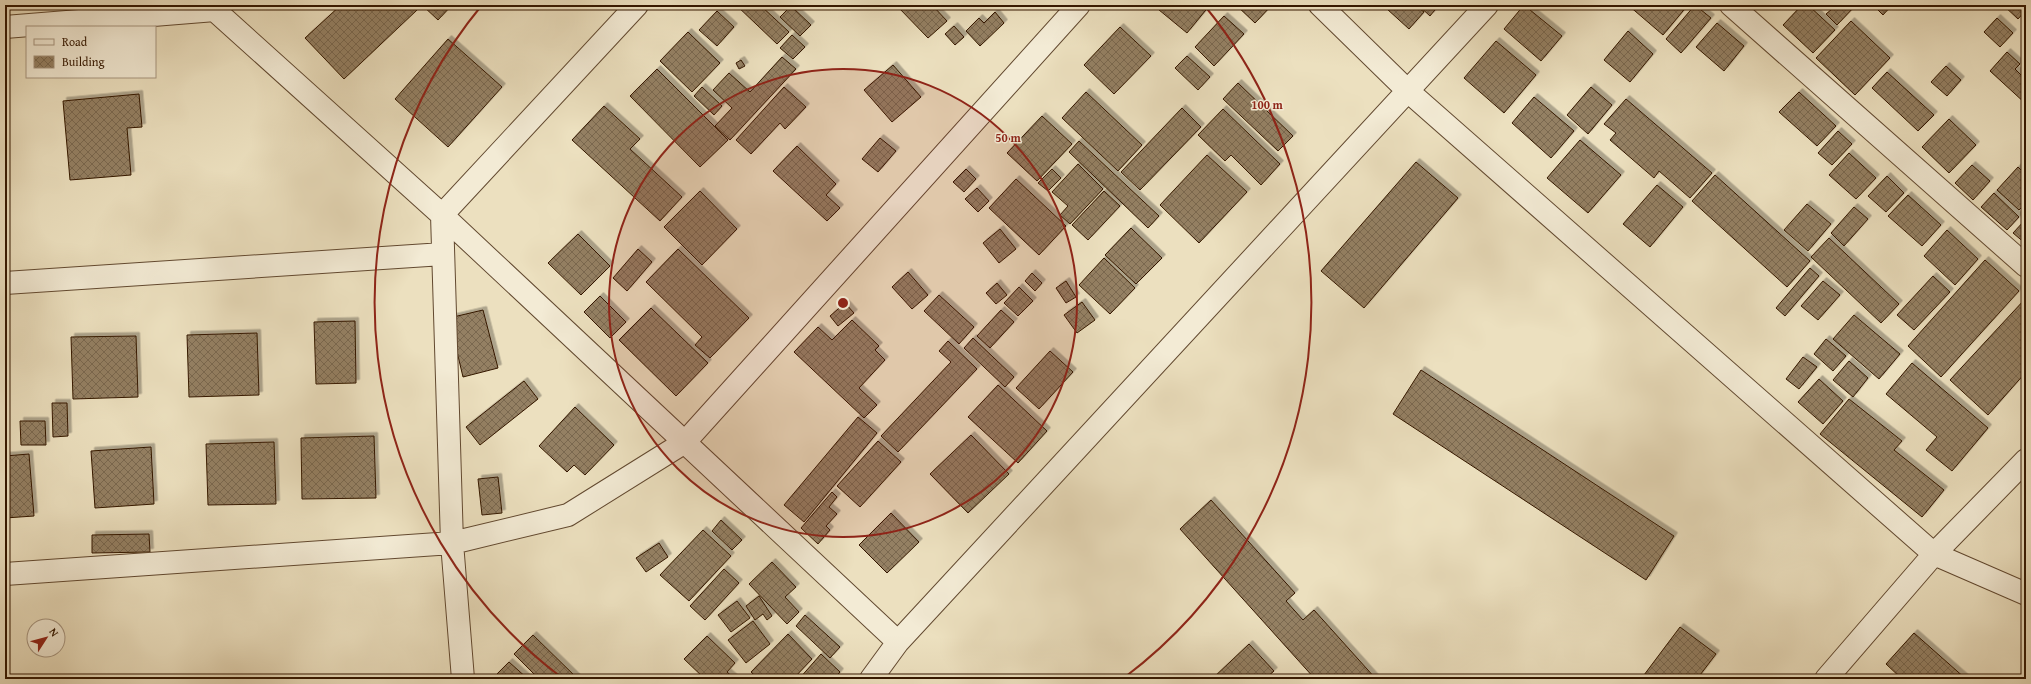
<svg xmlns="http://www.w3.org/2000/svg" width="2031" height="684" font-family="'Gentium Book Plus',serif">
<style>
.building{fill:url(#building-cross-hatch);stroke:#341700;filter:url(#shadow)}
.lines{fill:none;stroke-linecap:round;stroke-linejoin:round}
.street-casing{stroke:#624930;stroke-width:24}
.street{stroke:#f3ebd5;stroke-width:22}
.ring{fill:none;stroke:#8f2418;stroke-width:2}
.centre{fill:#8f2418;stroke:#f3ebd5;stroke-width:2}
.ring-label{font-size:12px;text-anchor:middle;font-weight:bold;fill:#8f2418;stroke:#f3ebd5;stroke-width:3;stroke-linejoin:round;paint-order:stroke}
</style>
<defs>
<pattern id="building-cross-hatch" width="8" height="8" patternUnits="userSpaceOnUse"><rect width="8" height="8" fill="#948063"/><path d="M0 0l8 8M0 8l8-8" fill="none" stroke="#7a684f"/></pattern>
<filter id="shadow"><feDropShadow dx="3.5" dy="-3.5" stdDeviation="0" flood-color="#0004"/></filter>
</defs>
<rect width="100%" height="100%" fill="#ece0bf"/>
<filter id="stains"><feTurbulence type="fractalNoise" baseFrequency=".005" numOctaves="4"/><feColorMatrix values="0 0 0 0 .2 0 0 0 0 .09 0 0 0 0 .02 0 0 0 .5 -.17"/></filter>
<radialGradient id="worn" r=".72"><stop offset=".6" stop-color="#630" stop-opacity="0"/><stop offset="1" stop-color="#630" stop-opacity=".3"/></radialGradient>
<!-- building -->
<path class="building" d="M 341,5 L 412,5 L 417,10 L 344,79 L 305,38 Z
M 422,5 L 452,5 L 438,20 Z
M 736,5 L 760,5 L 789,32 L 777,44 Z
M 899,5 L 932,5 L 947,21 L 928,38 L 898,7 Z
M 1153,5 L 1210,5 L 1187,33 Z
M 1236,5 L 1272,5 L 1255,23 Z
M 1390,5 L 1415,5 L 1424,12 L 1409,29 L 1387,9 Z
M 1418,5 L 1439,5 L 1430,16 Z
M 1524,5 L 1562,36 L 1541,61 L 1504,29 Z
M 1628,5 L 1688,5 L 1663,35 Z
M 1695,5 L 1711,18 L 1681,53 L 1666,39 Z
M 1802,5 L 1808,5 L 1835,30 L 1813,53 L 1783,25 Z
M 1828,5 L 1856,5 L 1837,25 L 1826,14 L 1832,9 Z
M 1873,5 L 1892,5 L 1883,15 Z
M 2003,5 L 2026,5 L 2026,10 L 2018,19 Z
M 791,6 L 811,25 L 800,36 L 780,17 Z
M 717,11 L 734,27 L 717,46 L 699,30 Z
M 995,12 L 1004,23 L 980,46 L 966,31 L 979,18 L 984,23 Z
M 1224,16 L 1244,34 L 1214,66 L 1195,47 Z
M 1997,18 L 2013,33 L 2000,47 L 1984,32 Z
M 1851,21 L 1890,58 L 1855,95 L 1816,58 Z
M 1717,23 L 1744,46 L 1724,71 L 1696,47 Z
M 954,26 L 964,37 L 955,45 L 945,34 Z
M 1120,27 L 1151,56 L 1114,94 L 1084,65 Z
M 1628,31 L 1653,54 L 1630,82 L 1604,60 Z
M 688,32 L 720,63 L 692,92 L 660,61 Z
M 792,35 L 805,47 L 793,59 L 780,48 Z
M 448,39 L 502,87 L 448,147 L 395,99 Z
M 1496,41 L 1536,75 L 1504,113 L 1464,78 Z
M 2007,52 L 2020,64 L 2015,69 L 2026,80 L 2026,104 L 1990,71 Z
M 1187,56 L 1210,77 L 1198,90 L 1175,68 Z
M 782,57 L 796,69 L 730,140 L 715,126 L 732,108 L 713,90 L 729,73 L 750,92 Z
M 741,60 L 745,66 L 739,69 L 736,63 Z
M 893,65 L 921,97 L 892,122 L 864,90 Z
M 1946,66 L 1961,80 L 1947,96 L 1931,82 Z
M 657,69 L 728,140 L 700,167 L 630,96 Z
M 1887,72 L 1934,115 L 1918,131 L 1872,88 Z
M 1238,83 L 1293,136 L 1278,151 L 1223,99 Z
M 702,87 L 722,106 L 714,115 L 694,96 Z
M 784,87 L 806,107 L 785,129 L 780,123 L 751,154 L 736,140 Z
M 1591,87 L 1612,105 L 1588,134 L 1567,115 Z
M 1086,92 L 1142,145 L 1118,171 L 1062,118 Z
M 1799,92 L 1836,126 L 1817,146 L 1779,112 Z
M 139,94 L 142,127 L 127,128 L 131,175 L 70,180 L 63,101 Z
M 1534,97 L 1574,131 L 1551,158 L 1512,123 Z
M 1626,99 L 1712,173 L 1690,198 L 1659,171 L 1654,178 L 1610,140 L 1616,133 L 1604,124 Z
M 604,106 L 640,139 L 630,149 L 682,197 L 660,221 L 572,140 Z
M 1182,108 L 1201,127 L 1140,190 L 1121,172 Z
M 1223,109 L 1280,164 L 1261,185 L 1231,155 L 1225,161 L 1198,135 Z
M 1042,116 L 1072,144 L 1037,181 L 1007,153 Z
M 1949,119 L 1976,145 L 1949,173 L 1922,147 Z
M 1838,131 L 1852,144 L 1832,165 L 1818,153 Z
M 880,138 L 896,151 L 878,172 L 862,159 Z
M 1580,140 L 1621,175 L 1588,213 L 1547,178 Z
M 1079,141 L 1159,216 L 1148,228 L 1069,152 Z
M 797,146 L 836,184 L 826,195 L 840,208 L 827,221 L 773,171 Z
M 1849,153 L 1876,178 L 1856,199 L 1829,175 Z
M 1207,155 L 1247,192 L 1199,243 L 1160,205 Z
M 1416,162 L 1458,198 L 1364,308 L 1321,271 Z
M 1078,164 L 1103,189 L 1070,224 L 1060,215 L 1068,206 L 1052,192 Z
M 1972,165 L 1990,181 L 1973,200 L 1955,183 Z
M 2018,167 L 2026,175 L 2026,203 L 2019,210 L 1997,190 Z
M 966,169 L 976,179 L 964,192 L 953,182 Z
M 1052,169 L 1061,178 L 1048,191 L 1038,183 Z
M 1715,175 L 1810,261 L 1787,287 L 1692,201 Z
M 1887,176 L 1904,193 L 1886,212 L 1868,196 Z
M 1016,179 L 1066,226 L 1039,255 L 989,208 Z
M 1657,185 L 1683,207 L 1650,247 L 1623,224 Z
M 977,188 L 989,201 L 978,212 L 965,199 Z
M 700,191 L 737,229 L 702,265 L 664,227 Z
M 1104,191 L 1120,206 L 1088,240 L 1072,225 Z
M 1994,193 L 2019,217 L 2007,230 L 1981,207 Z
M 1908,195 L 1941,225 L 1922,246 L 1888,216 Z
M 1807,204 L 1831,224 L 1808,251 L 1784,230 Z
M 1854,207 L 1868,219 L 1844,246 L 1831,233 Z
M 2026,219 L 2026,244 L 2013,233 Z
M 1131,228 L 1162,258 L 1136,284 L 1105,255 Z
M 1000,229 L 1016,249 L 999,263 L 983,243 Z
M 1947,230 L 1978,259 L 1955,285 L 1924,256 Z
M 578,234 L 610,266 L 581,295 L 548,263 Z
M 1829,238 L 1899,304 L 1881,323 L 1811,257 Z
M 638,249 L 652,262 L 627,291 L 613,278 Z
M 678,249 L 749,318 L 710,358 L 695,345 L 702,337 L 646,282 Z
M 1104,258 L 1135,288 L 1110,314 L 1079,285 Z
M 1985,260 L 2019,291 L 1941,377 L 1908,346 Z
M 1810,268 L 1819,276 L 1785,316 L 1776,308 Z
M 908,272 L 928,295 L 912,309 L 892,287 Z
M 1032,273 L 1042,283 L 1035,291 L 1025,281 Z
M 1933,276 L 1950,292 L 1914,330 L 1897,315 Z
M 1066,281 L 1076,297 L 1066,303 L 1056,288 Z
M 1823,281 L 1840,295 L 1818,320 L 1801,306 Z
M 997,283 L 1007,295 L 996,304 L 986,293 Z
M 1019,287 L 1033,301 L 1018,316 L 1004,303 Z
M 939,295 L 974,327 L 959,344 L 924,311 Z
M 600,296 L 626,322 L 610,338 L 584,312 Z
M 2025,299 L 2026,372 L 1988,415 L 1950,380 Z
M 1082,302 L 1095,320 L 1077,333 L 1064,315 Z
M 845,303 L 854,313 L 838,326 L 830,316 Z
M 651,308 L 708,363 L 676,396 L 619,340 Z
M 483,310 L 498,368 L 463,377 L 449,318 Z
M 1001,310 L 1014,322 L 990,348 L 977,336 Z
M 1854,315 L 1900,354 L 1879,379 L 1833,339 Z
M 852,320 L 879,346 L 875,350 L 885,360 L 859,388 L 877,405 L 864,418 L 794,352 L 818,327 L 832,340 Z
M 355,321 L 356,383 L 316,384 L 314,322 Z
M 257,333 L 259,395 L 189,397 L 187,335 Z
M 136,336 L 138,397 L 73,399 L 71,337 Z
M 973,338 L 1014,377 L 1005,387 L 964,348 Z
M 1826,339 L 1846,356 L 1833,371 L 1814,354 Z
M 948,341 L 977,369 L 898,452 L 881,436 L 951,362 L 939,351 Z
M 1050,351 L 1073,372 L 1039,409 L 1016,388 Z
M 1803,357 L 1817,367 L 1799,389 L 1786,379 Z
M 1849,361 L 1868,378 L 1853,397 L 1833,380 Z
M 1912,363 L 1988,428 L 1952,471 L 1926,450 L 1937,437 L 1886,394 Z
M 1421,370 L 1674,536 L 1646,580 L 1393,414 Z
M 1819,379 L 1843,401 L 1823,424 L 1798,402 Z
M 524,381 L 538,399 L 480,445 L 466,427 Z
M 998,385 L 1047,431 L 1018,463 L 968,417 Z
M 1849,399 L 1902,441 L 1894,450 L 1944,490 L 1922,517 L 1820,434 Z
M 52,403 L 67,403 L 68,436 L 53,437 Z
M 575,407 L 614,445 L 585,475 L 574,465 L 567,472 L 539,446 Z
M 858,417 L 877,433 L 804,522 L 784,505 Z
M 20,421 L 45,421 L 46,445 L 21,445 Z
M 971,435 L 1009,474 L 968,513 L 930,474 Z
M 374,436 L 376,498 L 302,499 L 301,438 Z
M 878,441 L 901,462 L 860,507 L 837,486 Z
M 274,442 L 276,504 L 208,505 L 206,444 Z
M 151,447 L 154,504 L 95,508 L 91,451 Z
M 29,454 L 34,516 L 5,518 L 5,456 Z
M 498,477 L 502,513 L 482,515 L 478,479 Z
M 832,492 L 837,497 L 829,507 L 837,514 L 826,526 L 830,530 L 818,544 L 801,528 Z
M 1211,500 L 1295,593 L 1286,601 L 1303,620 L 1314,610 L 1376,679 L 1315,679 L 1180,529 Z
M 891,513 L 919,542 L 887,573 L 859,545 Z
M 721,520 L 742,540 L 732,550 L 712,531 Z
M 703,530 L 731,556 L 689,601 L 660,575 Z
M 149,534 L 150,552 L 92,553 L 92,535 Z
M 659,543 L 668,557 L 646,572 L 636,558 Z
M 772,562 L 796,587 L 785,597 L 799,612 L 787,624 L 749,584 Z
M 724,569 L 739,583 L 705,620 L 690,606 Z
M 759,596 L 772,616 L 767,620 L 763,614 L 755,620 L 746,606 Z
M 737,601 L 750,618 L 731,632 L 718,615 Z
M 805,615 L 840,647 L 830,658 L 796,626 Z
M 753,621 L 770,644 L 746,663 L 728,640 Z
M 1680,627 L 1716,654 L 1697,679 L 1641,679 Z
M 1914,633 L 1966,679 L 1902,679 L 1886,664 Z
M 788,634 L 812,659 L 793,679 L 758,679 L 751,672 Z
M 533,635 L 578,679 L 539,679 L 514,654 Z
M 707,636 L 735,663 L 727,672 L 735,679 L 705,679 L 684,659 Z
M 1249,644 L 1274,671 L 1265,679 L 1212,679 Z
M 821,654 L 840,672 L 834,679 L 799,679 Z
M 509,662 L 528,679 L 496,679 L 494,677 Z"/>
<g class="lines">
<!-- street casing -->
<g class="street-casing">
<path id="street" d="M 209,5 L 442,215 L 898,642
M 1320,5 L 1409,92 L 1934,554 L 2026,594
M 1731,5 L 2026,266
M 5,27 L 215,10 L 219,5
M 5,283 L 443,254
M 5,574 L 452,543 L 568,515 L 685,442 L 1079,5
M 463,679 L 452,543 L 442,215 L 637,5
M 871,679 L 898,642 L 1487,5
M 1826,679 L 1934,554 L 2026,460"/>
</g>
<!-- street -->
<use href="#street" class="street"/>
</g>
<!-- distance rings -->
<circle cx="843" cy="303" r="234" fill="#8f2418" fill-opacity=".12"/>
<g class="ring">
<circle cx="843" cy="303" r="234"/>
<path d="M561 677A468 468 0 0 1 482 5M1204 5A468 468 0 0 1 1125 677"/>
</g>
<circle cx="843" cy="303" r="6" class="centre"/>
<g class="ring-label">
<text x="1267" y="109">100 m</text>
<text x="1008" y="142">50 m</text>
</g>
<!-- margin -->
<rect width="2031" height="684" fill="none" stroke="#ece0bf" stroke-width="20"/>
<rect x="6" y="6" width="2019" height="672" fill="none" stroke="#341700" stroke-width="2"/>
<rect x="10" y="10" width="2011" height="664" fill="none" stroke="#341700"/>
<!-- legend -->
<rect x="26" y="26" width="130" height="52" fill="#f3ebd5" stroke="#a79680"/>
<rect x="34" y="39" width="20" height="6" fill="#f3ebd5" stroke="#a79680"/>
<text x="62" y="46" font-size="12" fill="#341700">Road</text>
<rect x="34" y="56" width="20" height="12" fill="url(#building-cross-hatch)" stroke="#a79680"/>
<text x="62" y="66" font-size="12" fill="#341700">Building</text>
<!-- north arrow -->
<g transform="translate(46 638) rotate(54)"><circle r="19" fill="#f3ebd5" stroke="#a79680"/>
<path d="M0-3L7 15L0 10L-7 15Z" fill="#8f2418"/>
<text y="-6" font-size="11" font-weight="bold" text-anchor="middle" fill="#341700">N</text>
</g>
<rect width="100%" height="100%" filter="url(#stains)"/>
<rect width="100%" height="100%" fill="url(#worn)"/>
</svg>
